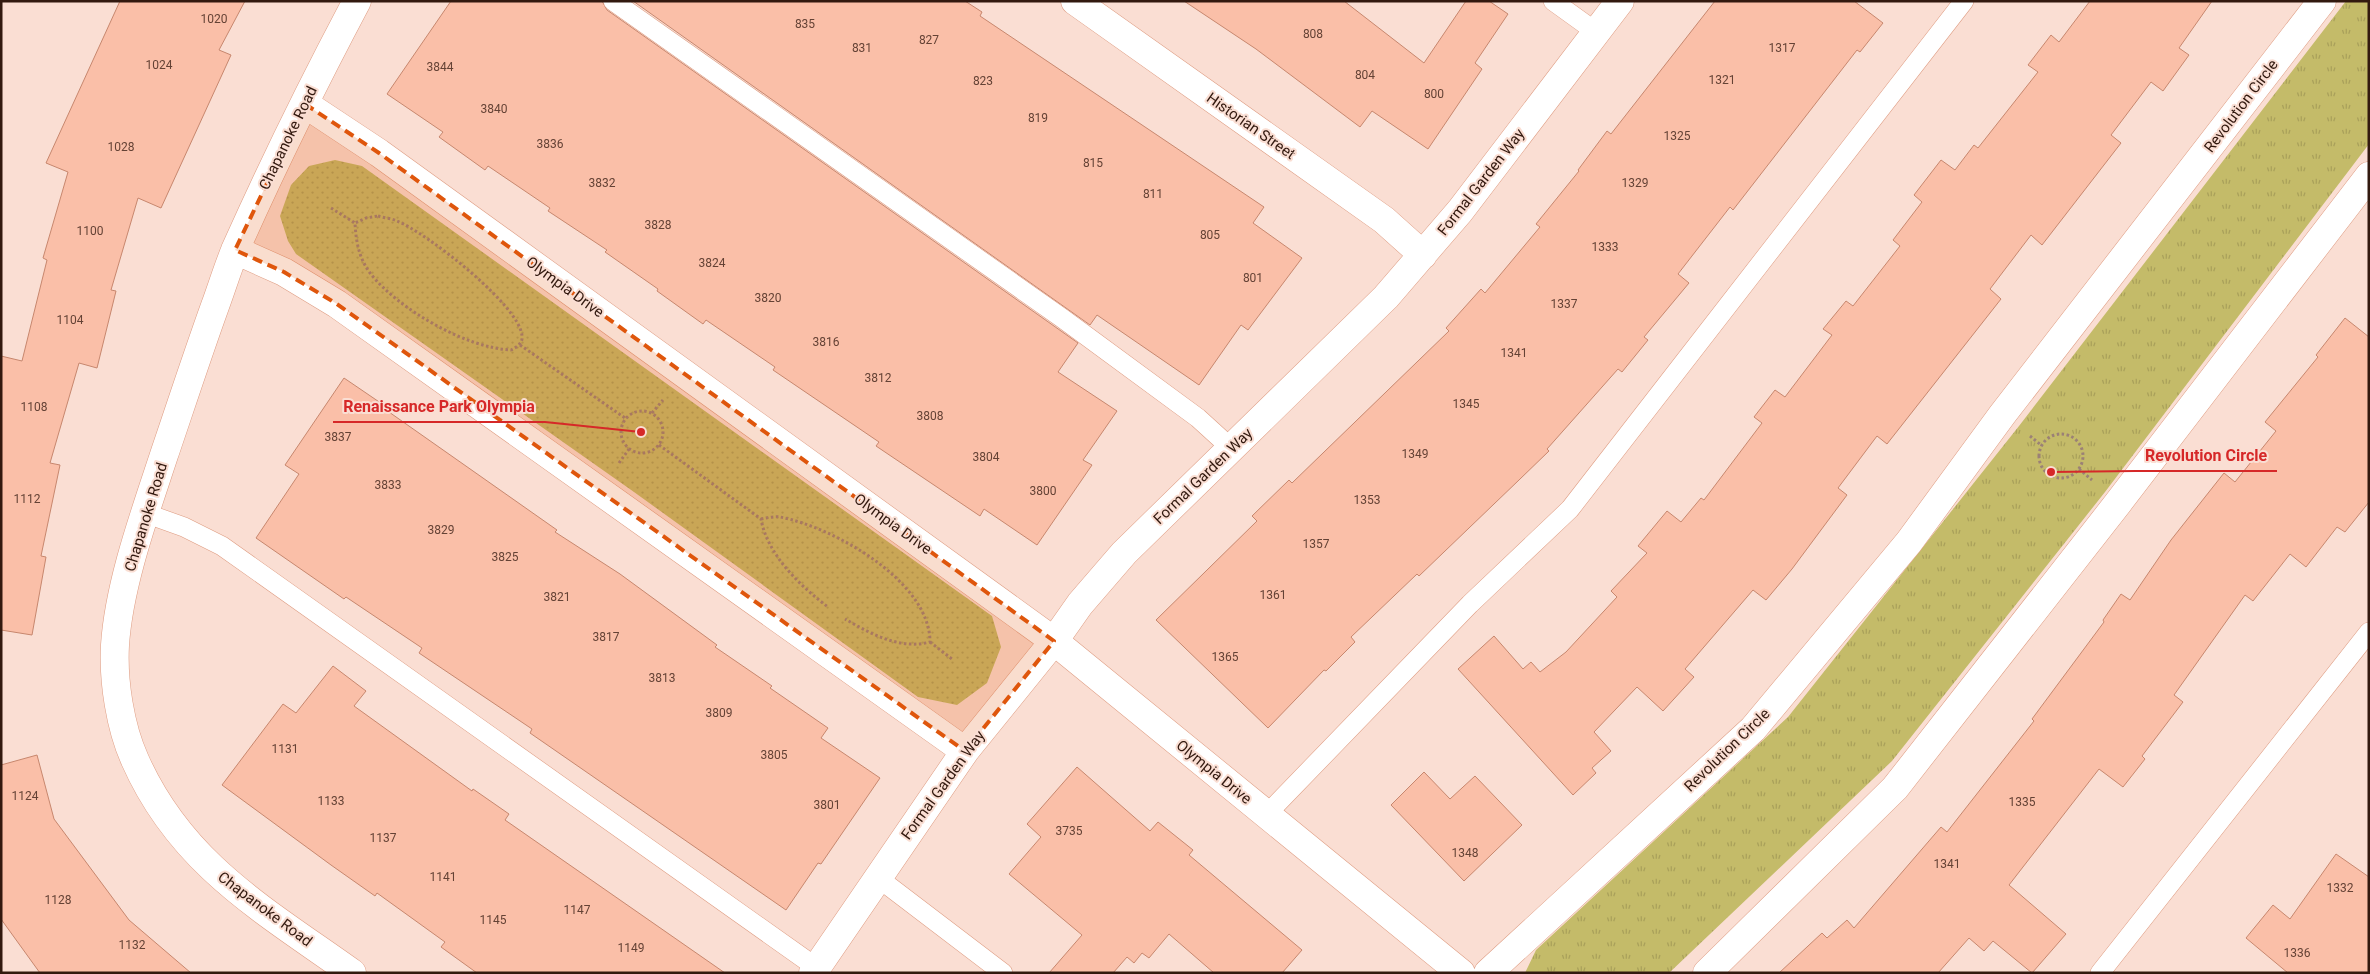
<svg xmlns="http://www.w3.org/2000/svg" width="2370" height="974" font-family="Roboto,sans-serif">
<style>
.grass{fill:url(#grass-tufts)}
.park{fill:url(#park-dots)}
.building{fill:#fabfa8;stroke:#c7876e}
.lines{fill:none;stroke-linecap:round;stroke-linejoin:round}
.service-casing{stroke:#de9c82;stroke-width:20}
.minor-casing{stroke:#de9c82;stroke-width:29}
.path{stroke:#9b8176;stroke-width:3;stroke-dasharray:2.5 2.5;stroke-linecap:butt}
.service{stroke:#fff;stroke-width:19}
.minor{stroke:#fff;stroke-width:28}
.marked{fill:#df560c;fill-opacity:0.2;stroke:#df560c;stroke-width:4;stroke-dasharray:10 6;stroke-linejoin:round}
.labels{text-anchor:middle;stroke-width:4;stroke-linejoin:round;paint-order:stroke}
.number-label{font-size:12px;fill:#644235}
.street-label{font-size:15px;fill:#32190f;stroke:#faded3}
.leader{fill:none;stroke:#d62828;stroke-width:2}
.callout-dot{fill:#d62828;stroke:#faded3;stroke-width:2}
.callout-label{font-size:16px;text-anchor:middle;font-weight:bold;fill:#d62828;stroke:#faded3;stroke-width:4;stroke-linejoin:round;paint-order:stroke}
</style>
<defs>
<pattern id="grass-tufts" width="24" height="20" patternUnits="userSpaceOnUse" patternTransform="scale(1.25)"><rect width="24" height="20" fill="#c4bb69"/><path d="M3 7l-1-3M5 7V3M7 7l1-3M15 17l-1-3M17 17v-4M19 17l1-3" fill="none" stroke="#a9a05a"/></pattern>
<pattern id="park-dots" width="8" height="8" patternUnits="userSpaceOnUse" patternTransform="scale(1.25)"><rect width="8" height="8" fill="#c4bb69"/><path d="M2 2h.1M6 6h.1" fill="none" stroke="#a9a05a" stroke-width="1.8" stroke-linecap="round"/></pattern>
</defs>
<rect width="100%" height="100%" fill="#faded3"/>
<!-- grass -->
<path class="grass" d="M 2346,1 L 2369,1 L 2369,144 L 2105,492 L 1892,761 L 1669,973 L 1525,973 L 1536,950 L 1788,717 L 2019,426 Z"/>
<!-- park -->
<path class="park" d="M 335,160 L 362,166 L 992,616 L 1001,647 L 987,683 L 957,705 L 918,697 L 634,492 L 296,254 L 288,241 L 280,216 L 291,185 L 309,166 Z"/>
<!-- building -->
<path class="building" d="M 120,1 L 245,1 L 219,50 L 231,55 L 161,208 L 138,198 L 111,290 L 116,291 L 97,368 L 79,363 L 50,463 L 60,465 L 41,556 L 46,557 L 32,635 L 1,630 L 1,356 L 22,361 L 47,260 L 43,258 L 68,172 L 46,163 Z
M 451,1 L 602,1 L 607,10 L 1078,343 L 1058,372 L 1117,411 L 1083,460 L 1092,465 L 1037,545 L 984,509 L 980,516 L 876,446 L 879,442 L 773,370 L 775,367 L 706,320 L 703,324 L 657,291 L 658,289 L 605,252 L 607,250 L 548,211 L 550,208 L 488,166 L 485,170 L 439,137 L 443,132 L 387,94 Z
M 633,1 L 965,1 L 982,12 L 980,16 L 1264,207 L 1253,223 L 1302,258 L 1248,330 L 1241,325 L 1199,385 L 1097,315 L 1090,325 Z
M 1184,1 L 1344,1 L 1424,63 L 1466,1 L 1489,1 L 1508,14 L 1475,63 L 1482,69 L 1428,149 L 1372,111 L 1360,127 L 1256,49 Z
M 1715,1 L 1854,1 L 1883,23 L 1860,52 L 1857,50 L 1733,210 L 1730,207 L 1678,274 L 1689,283 L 1644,337 L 1648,340 L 1622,372 L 1618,369 L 1547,449 L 1549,451 L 1519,480 L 1419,576 L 1417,574 L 1351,637 L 1355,642 L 1326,671 L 1324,670 L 1268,728 L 1156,620 L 1257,521 L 1252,516 L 1289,480 L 1292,483 L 1449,331 L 1446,328 L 1481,289 L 1485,293 L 1540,227 L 1536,224 L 1579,171 L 1578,170 L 1607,131 L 1611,134 Z
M 2090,1 L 2212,1 L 2179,48 L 2189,55 L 2163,91 L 2151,82 L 2111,135 L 2121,143 L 2042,245 L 2031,235 L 1990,289 L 2001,299 L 1887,444 L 1877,436 L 1838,488 L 1847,495 L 1792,569 L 1766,600 L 1753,590 L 1685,669 L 1694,677 L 1663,711 L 1637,687 L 1594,732 L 1611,751 L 1592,768 L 1596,773 L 1573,795 L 1458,669 L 1494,636 L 1523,669 L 1531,662 L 1540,672 L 1566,652 L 1617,597 L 1611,591 L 1647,553 L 1638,546 L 1667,511 L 1681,522 L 1701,498 L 1704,500 L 1762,423 L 1754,417 L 1775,390 L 1785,397 L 1832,335 L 1823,329 L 1846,301 L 1853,306 L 1900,246 L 1893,240 L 1922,202 L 1914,195 L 1941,160 L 1955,170 L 1974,145 L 1978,148 L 2038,72 L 2028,65 L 2051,35 L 2059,42 Z
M 2345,318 L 2369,337 L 2369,502 L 2345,532 L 2337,527 L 2306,567 L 2290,554 L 2253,601 L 2245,595 L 2174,695 L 2183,702 L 2142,756 L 2145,759 L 2123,787 L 2099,769 L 2009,885 L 2066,934 L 2032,973 L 1993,941 L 1984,951 L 1969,938 L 1938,973 L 1779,973 L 1822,933 L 1827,938 L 1847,920 L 1854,928 L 1941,827 L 1947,832 L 2034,721 L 2032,719 L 2104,622 L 2103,620 L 2121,594 L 2130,600 L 2171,540 L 2224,473 L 2235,482 L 2276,431 L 2265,422 L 2318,357 L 2316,355 Z
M 344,378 L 391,410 L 389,412 L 557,530 L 555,532 L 620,574 L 717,645 L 715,647 L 772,686 L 770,688 L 828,728 L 821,738 L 880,778 L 821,864 L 818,863 L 786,910 L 530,733 L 532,729 L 419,653 L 422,648 L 346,597 L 344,599 L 256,538 L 299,474 L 285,465 Z
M 333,666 L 366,691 L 354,706 L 472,791 L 473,789 L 509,814 L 505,820 L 725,973 L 477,973 L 441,947 L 445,942 L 377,893 L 375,896 L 331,865 L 222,785 L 283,704 L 296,713 Z
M 37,755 L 54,819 L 129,920 L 191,973 L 40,973 L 1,919 L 1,765 Z
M 1077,767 L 1150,831 L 1158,822 L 1193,850 L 1189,855 L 1302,950 L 1282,973 L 1214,973 L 1169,934 L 1149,958 L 1142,953 L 1134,963 L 1127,957 L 1113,973 L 1049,973 L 1082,935 L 1009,874 L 1041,837 L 1027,824 Z
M 1424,772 L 1450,799 L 1475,776 L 1522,825 L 1464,881 L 1391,805 Z
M 2336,854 L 2369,877 L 2369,973 L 2288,973 L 2246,938 L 2273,905 L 2290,919 Z"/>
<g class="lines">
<!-- service casing -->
<g class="service-casing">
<path id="service" d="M 613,1 L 1062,318 L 1198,418 L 1232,449
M 1553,1 L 1596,32
M 145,513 L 184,527 L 222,546 L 817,968
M 1266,815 L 1470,604 L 1570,509 L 1964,1
M 877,877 L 1003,973
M 2100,973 L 2369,632"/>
</g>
<!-- minor casing -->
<g class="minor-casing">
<path id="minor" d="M 1075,1 L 1384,220 L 1423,255
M 305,104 L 379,153 L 1054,641 L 1461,973
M 235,250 L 284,272 L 337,304 L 965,751
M 352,973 C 264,910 181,864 135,760 C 120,727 113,681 115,645 C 119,584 145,513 164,455 C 181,405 197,356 215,306 C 222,287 228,267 236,248 C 273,165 314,82 357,1
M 813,973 L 965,751 L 1054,641 L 1080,604 L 1124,553 L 1386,297 L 1460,211 L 1620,1
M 1488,973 L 1753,729 L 1909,542 L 2002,415 L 2322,1
M 1707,973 L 1895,788 L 2118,503 L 2369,176"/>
</g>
<!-- path -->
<path class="path" d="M 331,208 L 355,223
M 378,216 C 384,218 391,218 397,221 C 425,232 520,305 522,336 C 523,343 517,347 511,350 C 466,348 398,309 370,273 C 359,258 356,242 355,223 L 366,218 Z
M 520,345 L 625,418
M621 432a21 21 0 1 1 42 0a21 21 0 1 1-42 0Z
M 652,413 L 663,400
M2039 456a22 22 0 1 1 44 0a22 22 0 1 1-44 0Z
M 2030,436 L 2041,445
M 659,445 L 761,519 C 767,554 800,586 828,607
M 619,463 L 629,449
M 2079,469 L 2092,480
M 761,519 C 767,518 774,516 780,517 C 833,527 930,581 930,642 C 900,650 871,634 845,619
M 930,642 L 952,659"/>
<!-- service -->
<use href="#service" class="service"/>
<!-- minor -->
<use href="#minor" class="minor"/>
</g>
<!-- marked area -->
<path class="marked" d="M 305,104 L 379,153 L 1054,641 L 965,751 L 337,304 L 284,272 L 235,250 Z"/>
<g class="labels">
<!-- number labels -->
<g class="number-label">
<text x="214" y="23">1020</text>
<text x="805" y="28">835</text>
<text x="1313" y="38">808</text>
<text x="929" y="44">827</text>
<text x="862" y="52">831</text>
<text x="1782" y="52">1317</text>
<text x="159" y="69">1024</text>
<text x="440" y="71">3844</text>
<text x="1365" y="79">804</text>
<text x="1722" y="84">1321</text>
<text x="983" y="85">823</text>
<text x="1434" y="98">800</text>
<text x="494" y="113">3840</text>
<text x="1038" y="122">819</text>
<text x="1677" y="140">1325</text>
<text x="550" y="148">3836</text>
<text x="121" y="151">1028</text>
<text x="1093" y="167">815</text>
<text x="602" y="187">3832</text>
<text x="1635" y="187">1329</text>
<text x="1153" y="198">811</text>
<text x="658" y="229">3828</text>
<text x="90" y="235">1100</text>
<text x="1210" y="239">805</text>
<text x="1605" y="251">1333</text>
<text x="712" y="267">3824</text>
<text x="1253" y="282">801</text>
<text x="768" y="302">3820</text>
<text x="1564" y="308">1337</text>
<text x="70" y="324">1104</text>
<text x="826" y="346">3816</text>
<text x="1514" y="357">1341</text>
<text x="878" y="382">3812</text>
<text x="1466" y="408">1345</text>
<text x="34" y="411">1108</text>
<text x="930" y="420">3808</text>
<text x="338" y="441">3837</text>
<text x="1415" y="458">1349</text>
<text x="986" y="461">3804</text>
<text x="388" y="489">3833</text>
<text x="1043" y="495">3800</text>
<text x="27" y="503">1112</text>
<text x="1367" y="504">1353</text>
<text x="441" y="534">3829</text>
<text x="1316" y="548">1357</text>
<text x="505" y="561">3825</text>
<text x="1273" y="599">1361</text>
<text x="557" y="601">3821</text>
<text x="606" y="641">3817</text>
<text x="1225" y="661">1365</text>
<text x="662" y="682">3813</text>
<text x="719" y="717">3809</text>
<text x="285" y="753">1131</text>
<text x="774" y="759">3805</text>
<text x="25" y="800">1124</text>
<text x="331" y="805">1133</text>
<text x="2022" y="806">1335</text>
<text x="827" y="809">3801</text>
<text x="1069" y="835">3735</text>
<text x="383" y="842">1137</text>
<text x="1465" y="857">1348</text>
<text x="1947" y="868">1341</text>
<text x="443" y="881">1141</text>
<text x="2340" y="892">1332</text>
<text x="58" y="904">1128</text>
<text x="577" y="914">1147</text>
<text x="493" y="924">1145</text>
<text x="132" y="949">1132</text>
<text x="631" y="952">1149</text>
<text x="2297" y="957">1336</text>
</g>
<!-- street labels -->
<g class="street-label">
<text transform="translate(2241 106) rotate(-53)" y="5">Revolution Circle</text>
<text transform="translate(1251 126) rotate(35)" y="5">Historian Street</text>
<text transform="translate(288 138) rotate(-64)" y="5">Chapanoke Road</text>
<text transform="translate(1481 182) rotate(-52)" y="5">Formal Garden Way</text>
<text transform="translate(565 287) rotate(36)" y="5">Olympia Drive</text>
<text transform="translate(1203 476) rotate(-44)" y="5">Formal Garden Way</text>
<text transform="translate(146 517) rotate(-73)" y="5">Chapanoke Road</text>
<text transform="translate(893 524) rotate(36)" y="5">Olympia Drive</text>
<text transform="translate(1727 750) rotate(-44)" y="5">Revolution Circle</text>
<text transform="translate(1214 772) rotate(39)" y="5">Olympia Drive</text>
<text transform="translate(943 785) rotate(-54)" y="5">Formal Garden Way</text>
<text transform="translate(265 909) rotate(37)" y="5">Chapanoke Road</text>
</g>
</g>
<!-- callouts -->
<path class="leader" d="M641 432L545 422H333M2051 472L2135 471H2277"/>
<g class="callout-dot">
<circle cx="641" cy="432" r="5"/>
<circle cx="2051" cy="472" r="5"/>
</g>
<g class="callout-label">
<text x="439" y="412">Renaissance Park Olympia</text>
<text x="2206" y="461">Revolution Circle</text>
</g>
<!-- border -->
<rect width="2370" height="974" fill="none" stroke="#32190f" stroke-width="5"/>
</svg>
